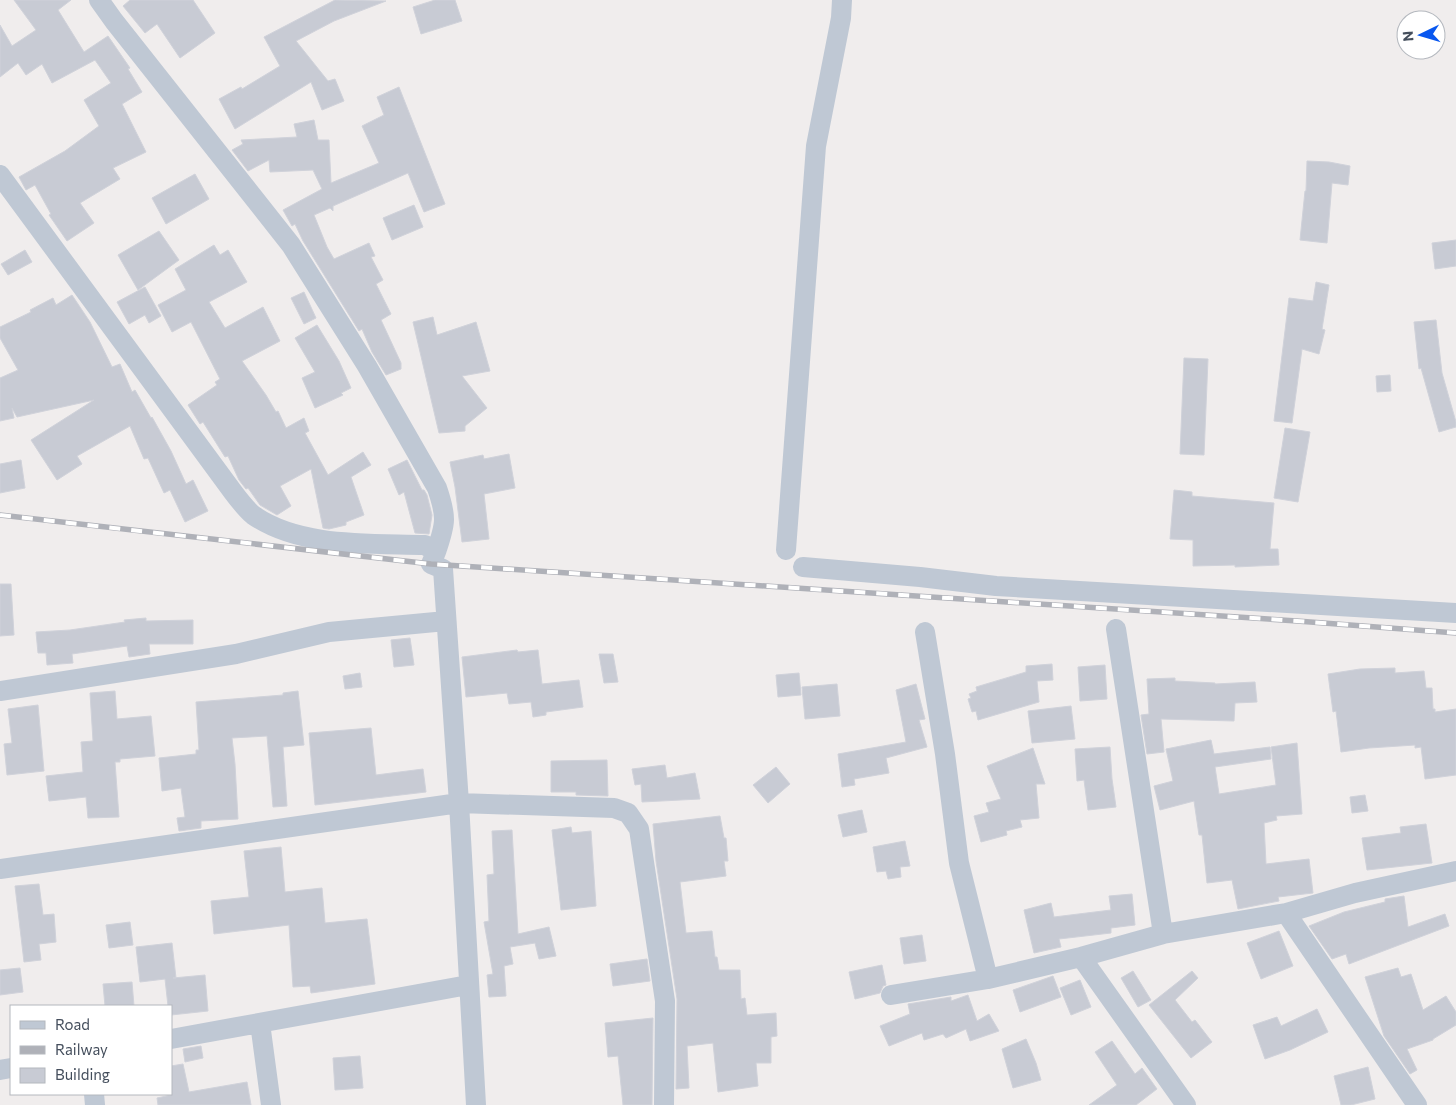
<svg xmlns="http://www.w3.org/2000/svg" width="1456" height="1105" font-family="Commissioner,sans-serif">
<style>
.building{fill:#c8cbd4;stroke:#d0d2da}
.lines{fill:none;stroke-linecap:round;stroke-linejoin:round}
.minor{stroke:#bfc8d4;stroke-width:20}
.rail-casing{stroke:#afb1b8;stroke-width:5.5}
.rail{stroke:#fff;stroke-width:4;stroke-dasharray:11;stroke-linecap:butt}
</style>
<rect width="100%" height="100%" fill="#f0eded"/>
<!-- building -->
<path class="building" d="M 14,0 L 71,0 L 58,10 L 84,52 L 108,36 L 130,68 L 128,69 L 142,92 L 122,104 L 146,152 L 113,168 L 120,179 L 80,203 L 94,223 L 67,241 L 49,215 L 51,214 L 35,185 L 26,190 L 19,177 L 65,151 L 99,126 L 84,100 L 111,83 L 95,60 L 52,83 L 42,64 L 26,75 L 18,63 L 0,77 L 0,25 L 12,46 L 36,30 Z
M 130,0 L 193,0 L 215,33 L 180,58 L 157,24 L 145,33 L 123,6 Z
M 335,0 L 386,1 L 334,21 L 296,41 L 328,81 L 335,79 L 344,101 L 322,110 L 311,82 L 235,129 L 219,99 L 241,87 L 242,89 L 280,66 L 264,37 Z
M 435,0 L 455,0 L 462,21 L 421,34 L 413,7 Z
M 399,87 L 445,204 L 424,212 L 408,173 L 333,206 L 333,211 L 330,208 L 314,215 L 327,247 L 334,259 L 369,243 L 375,256 L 371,257 L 383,280 L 376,284 L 391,314 L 381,320 L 401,363 L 401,369 L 386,375 L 372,352 L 362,329 L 359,331 L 303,241 L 295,224 L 292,226 L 283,210 L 322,189 L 313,170 L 270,172 L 269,160 L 248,171 L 232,150 L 243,144 L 241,140 L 297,137 L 294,124 L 314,120 L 318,140 L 329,140 L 331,183 L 379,163 L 362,126 L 384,115 L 377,97 Z
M 1307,161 L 1329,162 L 1350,166 L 1348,185 L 1332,183 L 1327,243 L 1300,240 L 1305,191 L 1306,191 Z
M 195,174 L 209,199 L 166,224 L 152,198 Z
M 414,205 L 423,227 L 392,240 L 383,218 Z
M 159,231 L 179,260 L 138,290 L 118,255 Z
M 1456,240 L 1456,266 L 1435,269 L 1432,243 Z
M 214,245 L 220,255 L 228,250 L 247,282 L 209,302 L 225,328 L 263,307 L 280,341 L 242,361 L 266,395 L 276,412 L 278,411 L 286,428 L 304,418 L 309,431 L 305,433 L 328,475 L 363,452 L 371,465 L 351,477 L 364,515 L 346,522 L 346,525 L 329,529 L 323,528 L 311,469 L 280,486 L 291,506 L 277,515 L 260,505 L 248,488 L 246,489 L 239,480 L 228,456 L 225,457 L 203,422 L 200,424 L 188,405 L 217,385 L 215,382 L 220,379 L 191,322 L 172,332 L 158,305 L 186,290 L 175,269 Z
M 25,250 L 32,262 L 8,275 L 1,264 Z
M 1316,282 L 1329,285 L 1322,329 L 1325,330 L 1319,354 L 1302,349 L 1292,423 L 1274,421 L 1289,298 L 1313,301 Z
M 145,287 L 161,316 L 149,323 L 145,315 L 129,324 L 117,302 Z
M 304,292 L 316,318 L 304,324 L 291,298 Z
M 72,295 L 90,322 L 112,367 L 120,364 L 132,392 L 135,390 L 151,418 L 152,417 L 171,451 L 186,484 L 193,480 L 208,511 L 185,522 L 170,490 L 164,493 L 148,458 L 144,459 L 130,426 L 77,456 L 82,464 L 57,480 L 31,440 L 94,400 L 17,417 L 12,408 L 14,418 L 0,421 L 0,378 L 18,370 L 0,338 L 0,327 L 31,312 L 30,310 L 53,298 L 56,305 Z
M 433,317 L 437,335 L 476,322 L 490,371 L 462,376 L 487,408 L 465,426 L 465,431 L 439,433 L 413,322 Z
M 1436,320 L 1442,373 L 1456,422 L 1456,427 L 1439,432 L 1421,368 L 1419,369 L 1414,322 Z
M 317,325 L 339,361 L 351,388 L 341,393 L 343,395 L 315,408 L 302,378 L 315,372 L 295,338 Z
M 1184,358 L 1208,359 L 1204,455 L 1180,454 Z
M 1390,375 L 1391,391 L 1377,392 L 1376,376 Z
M 1285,428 L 1310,432 L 1298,502 L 1274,498 Z
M 509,454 L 515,488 L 484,494 L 489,539 L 462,542 L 455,487 L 450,462 L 483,455 L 484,459 Z
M 21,460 L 25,488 L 0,493 L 0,464 Z
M 407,460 L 422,490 L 424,490 L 427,495 L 432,515 L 429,534 L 415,533 L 404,492 L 399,495 L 388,469 Z
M 1174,490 L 1192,492 L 1192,496 L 1274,503 L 1270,549 L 1278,549 L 1279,565 L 1235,567 L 1235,565 L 1193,566 L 1193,540 L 1170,539 Z
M 0,584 L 11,584 L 14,635 L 0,636 Z
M 146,618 L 146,621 L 193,620 L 193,644 L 149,644 L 150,654 L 129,657 L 127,646 L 72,654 L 73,663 L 47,665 L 46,653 L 38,653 L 36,632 L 70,630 L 125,622 L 124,620 Z
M 410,638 L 414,665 L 394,667 L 391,640 Z
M 517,650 L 518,652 L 538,650 L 542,684 L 579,680 L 583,707 L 546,712 L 546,715 L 533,717 L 531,702 L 509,704 L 507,693 L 466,697 L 462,657 Z
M 599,654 L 613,654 L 618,682 L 604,683 Z
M 1052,664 L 1053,680 L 1037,681 L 1039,702 L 978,720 L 976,711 L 972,712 L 968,699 L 971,698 L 969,694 L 977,691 L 976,687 L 1026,672 L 1026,666 Z
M 1105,665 L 1107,699 L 1080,701 L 1078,667 Z
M 1395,668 L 1395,673 L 1424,671 L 1426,688 L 1432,688 L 1433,709 L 1435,709 L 1435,712 L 1456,709 L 1456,775 L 1425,779 L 1421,747 L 1415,748 L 1415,745 L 1369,748 L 1341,752 L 1336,711 L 1333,712 L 1328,674 L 1360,669 Z
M 360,673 L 362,687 L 345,689 L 343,676 Z
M 799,673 L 801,695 L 778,697 L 776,675 Z
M 1175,678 L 1175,681 L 1215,683 L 1215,684 L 1255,682 L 1257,702 L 1235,703 L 1234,721 L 1161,719 L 1164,752 L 1147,754 L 1141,715 L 1149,714 L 1147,679 Z
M 837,684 L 840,716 L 805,719 L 802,687 Z
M 916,684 L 925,719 L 919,720 L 927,747 L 886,758 L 889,773 L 854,779 L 855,785 L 842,787 L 838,754 L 906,742 L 896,690 Z
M 115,691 L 117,719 L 151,716 L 155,756 L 120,759 L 120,762 L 115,762 L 119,817 L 88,818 L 86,797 L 49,801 L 46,776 L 83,772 L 81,742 L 93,741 L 90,693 Z
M 298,691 L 304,745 L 283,747 L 287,806 L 273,807 L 267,736 L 232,738 L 235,764 L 238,819 L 201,821 L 201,828 L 179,831 L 177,818 L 185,817 L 181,788 L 162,791 L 159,758 L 196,754 L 196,750 L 199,750 L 196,702 L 283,695 L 283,693 Z
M 38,705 L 44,771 L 7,775 L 4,744 L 12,743 L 8,709 Z
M 1071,706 L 1075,739 L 1032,743 L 1028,711 Z
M 371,728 L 376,775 L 423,769 L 426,792 L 315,805 L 309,733 Z
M 1211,740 L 1214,754 L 1270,747 L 1271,759 L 1215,767 L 1219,794 L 1276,785 L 1271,747 L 1297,743 L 1302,814 L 1276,816 L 1277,820 L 1264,823 L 1266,864 L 1309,859 L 1313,893 L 1278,897 L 1279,901 L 1238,909 L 1232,880 L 1207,883 L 1202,835 L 1199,835 L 1194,801 L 1160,810 L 1154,786 L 1173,781 L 1166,749 Z
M 1110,747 L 1112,779 L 1116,807 L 1088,810 L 1084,780 L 1077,781 L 1075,749 Z
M 1033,748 L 1045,784 L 1036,784 L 1039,818 L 1020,820 L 1022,827 L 1006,831 L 1007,835 L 981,842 L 974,816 L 989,812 L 986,803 L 1001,799 L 987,766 Z
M 607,760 L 608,796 L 576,795 L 576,792 L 551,792 L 551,761 Z
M 665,765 L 667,778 L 695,773 L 700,799 L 642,802 L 641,784 L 635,785 L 632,769 Z
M 776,767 L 790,784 L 768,803 L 753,785 Z
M 1365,795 L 1368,811 L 1352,813 L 1350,797 Z
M 862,810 L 867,832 L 843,837 L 838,815 Z
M 720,816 L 724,838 L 726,838 L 728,861 L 724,861 L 726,876 L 680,882 L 686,933 L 712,931 L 715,957 L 717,957 L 719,970 L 740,970 L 741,999 L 745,998 L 747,1015 L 776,1013 L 777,1036 L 771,1037 L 771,1063 L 756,1063 L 758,1086 L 718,1092 L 713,1043 L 687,1046 L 689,1088 L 676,1089 L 677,999 L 656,861 L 653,824 Z
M 1426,824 L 1432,863 L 1367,870 L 1362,838 L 1401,833 L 1400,827 Z
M 571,827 L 572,833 L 591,831 L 596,906 L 561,910 L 552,830 Z
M 512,830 L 518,934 L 549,927 L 556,956 L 539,959 L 535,943 L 510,947 L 513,964 L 504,966 L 506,996 L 489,997 L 487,975 L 493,974 L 484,922 L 489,921 L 487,875 L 494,874 L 492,831 Z
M 905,841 L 910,866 L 900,867 L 901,877 L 888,879 L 886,871 L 877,872 L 873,847 Z
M 281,847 L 285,892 L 322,888 L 325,923 L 367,919 L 375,984 L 311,993 L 310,986 L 293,987 L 289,925 L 214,934 L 211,901 L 249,897 L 244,851 Z
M 39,884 L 43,915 L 54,914 L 56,942 L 39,944 L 41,960 L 24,962 L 15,886 Z
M 1132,894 L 1135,925 L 1111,928 L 1111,933 L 1059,939 L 1061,947 L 1034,953 L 1024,910 L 1051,903 L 1054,917 L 1111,910 L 1109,896 Z
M 1404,896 L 1408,927 L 1445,914 L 1449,926 L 1349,964 L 1346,954 L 1332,959 L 1309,926 L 1344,912 L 1385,902 L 1385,899 Z
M 130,922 L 133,945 L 109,948 L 106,925 Z
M 1279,931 L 1293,966 L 1261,979 L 1247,943 Z
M 922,935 L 926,961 L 904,964 L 900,938 Z
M 172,943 L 176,978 L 173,978 L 205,975 L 208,1011 L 171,1015 L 171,1006 L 168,1006 L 165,979 L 140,982 L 136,947 Z
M 647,959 L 650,981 L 613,986 L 610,964 Z
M 882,965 L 886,985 L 883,986 L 880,993 L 855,999 L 849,972 Z
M 20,968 L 23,992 L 0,995 L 0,970 Z
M 1398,968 L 1401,977 L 1411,974 L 1423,1010 L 1446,996 L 1456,1012 L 1456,1025 L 1433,1039 L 1433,1040 L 1407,1049 L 1417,1070 L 1410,1074 L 1384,1036 L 1365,977 Z
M 1133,971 L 1151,1000 L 1138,1007 L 1121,978 Z
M 1192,971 L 1198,978 L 1175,1000 L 1192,1022 L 1195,1020 L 1212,1042 L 1191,1058 L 1149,1005 Z
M 1053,976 L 1061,997 L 1020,1012 L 1013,990 Z
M 1080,980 L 1091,1007 L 1071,1015 L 1060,988 Z
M 132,982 L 134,1006 L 105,1006 L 103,984 Z
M 968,995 L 977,1021 L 989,1014 L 999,1031 L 970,1041 L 966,1029 L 946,1038 L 943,1034 L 924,1040 L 922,1033 L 889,1046 L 880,1026 L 910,1014 L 908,1004 L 951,997 L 951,1001 Z
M 1317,1009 L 1328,1032 L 1290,1050 L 1265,1059 L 1253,1025 L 1277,1017 L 1281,1026 Z
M 653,1018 L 652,1105 L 623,1105 L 618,1056 L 608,1057 L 605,1023 Z
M 1026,1039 L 1036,1063 L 1041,1080 L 1013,1088 L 1002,1049 Z
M 1112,1041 L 1135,1074 L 1142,1068 L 1157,1089 L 1136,1105 L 1089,1105 L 1117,1085 L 1095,1052 Z
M 201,1046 L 203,1058 L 185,1062 L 183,1049 Z
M 360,1056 L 363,1088 L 335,1090 L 333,1058 Z
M 183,1064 L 189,1092 L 247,1082 L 251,1105 L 158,1105 L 157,1098 L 171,1095 L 171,1066 Z
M 1368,1067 L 1375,1099 L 1351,1105 L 1341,1105 L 1334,1076 Z"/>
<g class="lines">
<!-- minor -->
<path class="minor" d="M 99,0 L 114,21 L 291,245 L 367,366 L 437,488 C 447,517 446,523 436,552
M 0,175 L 233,492 C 239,500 246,509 253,515 C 300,548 371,543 425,545 L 436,552 L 431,564 L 443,569 L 459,803 L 476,1105
M 786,550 L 816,146 L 841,18 L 842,0
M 803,567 L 920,577 L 996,586 L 1456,613
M 1116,629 L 1163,934
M 925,632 L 945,754 L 959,863 L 988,979
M 0,691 L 236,654 L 329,632 L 446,621
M 0,869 L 459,803 L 614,808 L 628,813 L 639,829 L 665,1001 L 664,1105
M 1286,913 L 1417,1105
M 1081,957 L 1186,1105
M 891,995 L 988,979 L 1081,957 L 1163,934 L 1286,913 L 1355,893 L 1456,871
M 260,1023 L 271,1105
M 171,1039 L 468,985
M 0,1070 L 11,1068
M 94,1094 L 95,1105"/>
<!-- rail casing -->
<g class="rail-casing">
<path id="rail" d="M 0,515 L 431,564 L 1297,621 L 1456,633"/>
</g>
<!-- rail -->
<use href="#rail" class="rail"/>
</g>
<!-- legend -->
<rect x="10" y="1005" width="162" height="90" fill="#ffffff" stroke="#b4b8be"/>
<rect x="20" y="1021" width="25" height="8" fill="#bfc8d4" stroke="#b4b8be"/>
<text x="55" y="1030" font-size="15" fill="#444e5c">Road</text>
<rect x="20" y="1046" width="25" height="8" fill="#afb1b8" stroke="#b4b8be"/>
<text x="55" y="1055" font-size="15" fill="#444e5c">Railway</text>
<rect x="20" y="1068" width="25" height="15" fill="#c8cbd4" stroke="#b4b8be"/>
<text x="55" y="1080" font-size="15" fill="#444e5c">Building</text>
<!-- north arrow -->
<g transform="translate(1421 35) rotate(265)"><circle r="24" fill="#ffffff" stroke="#b4b8be"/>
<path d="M0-4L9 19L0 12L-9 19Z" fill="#0857ef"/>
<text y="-8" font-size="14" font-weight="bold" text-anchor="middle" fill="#444e5c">N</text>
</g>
</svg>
